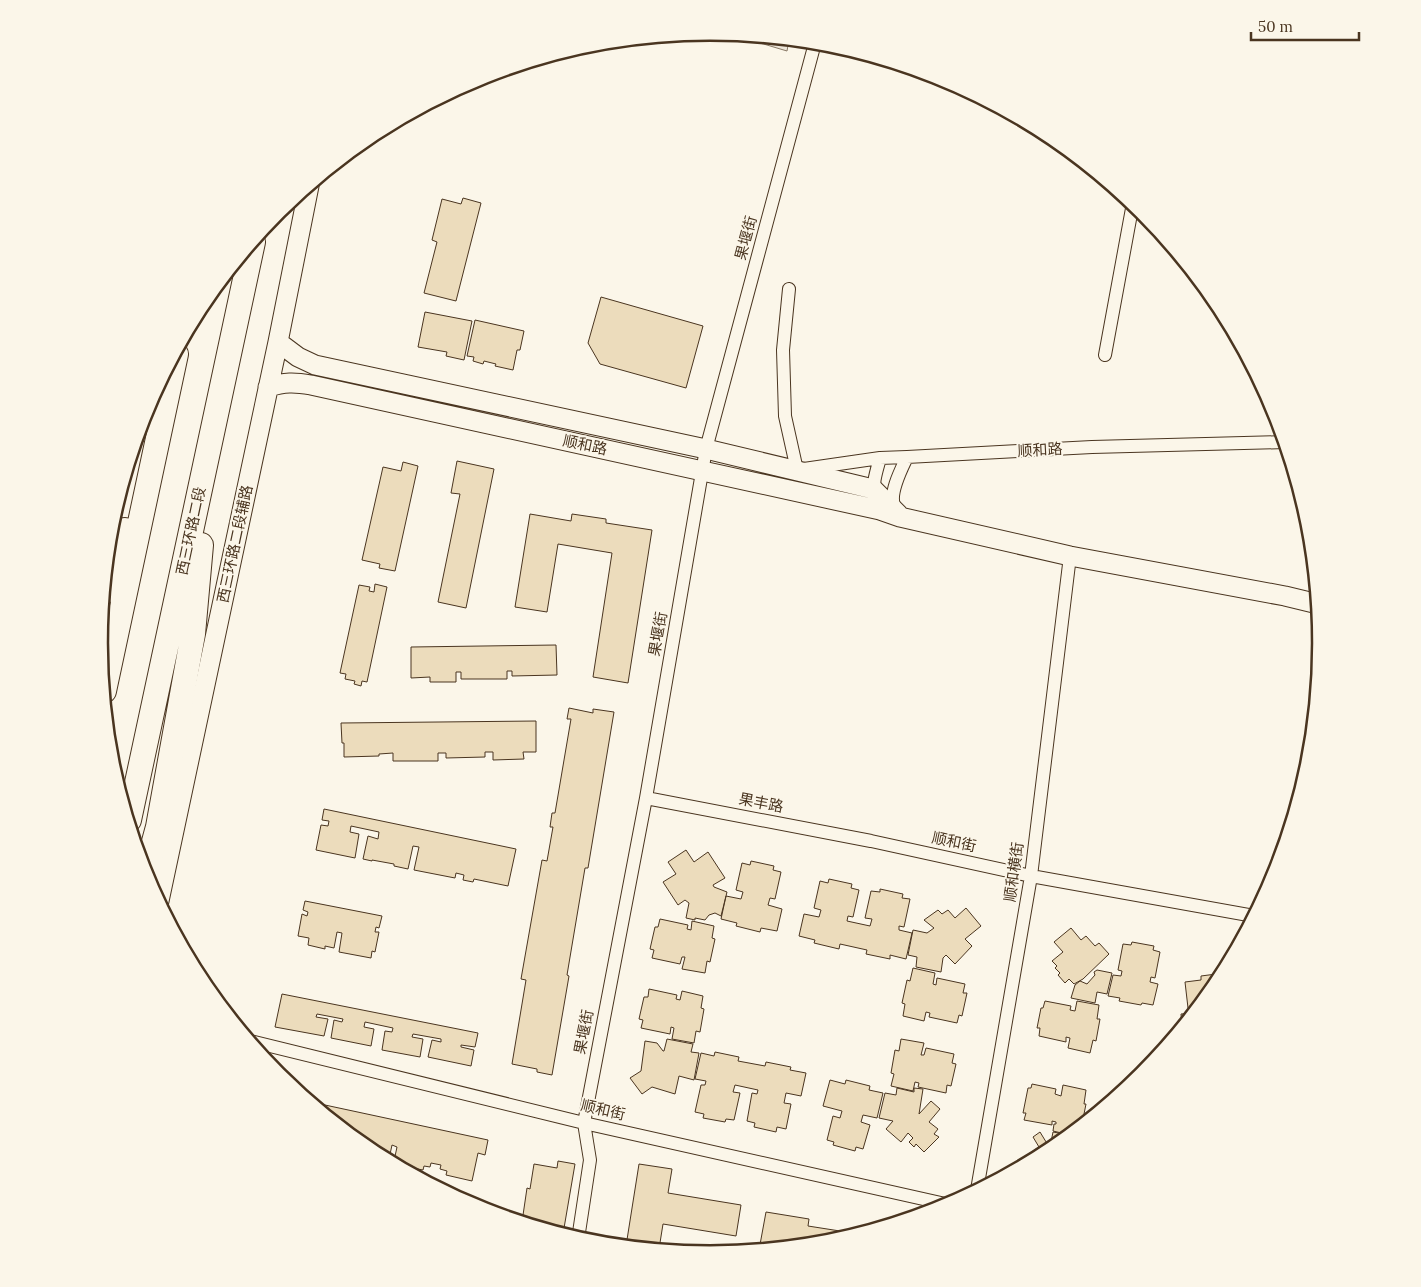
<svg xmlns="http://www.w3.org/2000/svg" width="1421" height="1287" font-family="Lora,'Noto Sans SC',serif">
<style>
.green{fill:#ede6d9;stroke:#887966}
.building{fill:#ecdcbc;stroke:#4a3520}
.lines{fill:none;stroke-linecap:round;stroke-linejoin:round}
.street-casing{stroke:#4a3520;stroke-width:14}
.secondary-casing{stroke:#4a3520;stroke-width:21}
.highway-casing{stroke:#4a3520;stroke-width:26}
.street{stroke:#fbf6e9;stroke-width:12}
.secondary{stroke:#fbf6e9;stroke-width:19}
.highway{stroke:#fbf6e9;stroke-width:24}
.labels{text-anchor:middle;stroke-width:4;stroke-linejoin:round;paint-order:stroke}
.street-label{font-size:15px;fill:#4a3520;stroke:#fbf6e9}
.rim{fill:none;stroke:#4a3520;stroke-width:2.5}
</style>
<rect width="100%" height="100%" fill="#fbf6e9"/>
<!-- green -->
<path class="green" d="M 730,34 L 789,40 L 787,51 Z"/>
<!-- building -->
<path class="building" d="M 463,198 L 481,203 L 456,301 L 424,293 L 437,242 L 432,240 L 442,199 L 461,204 Z
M 601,297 L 703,326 L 686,388 L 600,364 L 588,343 Z
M 425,312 L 472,321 L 464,360 L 446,356 L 447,352 L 418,347 Z
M 475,320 L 524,331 L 520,350 L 517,350 L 513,370 L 495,366 L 496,364 L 484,361 L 483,364 L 473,361 L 474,357 L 467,356 Z
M 457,461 L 494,469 L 466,608 L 438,602 L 460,494 L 451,493 Z
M 403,462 L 418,466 L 395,571 L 379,568 L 380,564 L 362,560 L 383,467 L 401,471 Z
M 530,514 L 571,521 L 572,514 L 606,519 L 606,523 L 652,530 L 628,683 L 593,677 L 612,553 L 558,544 L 547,612 L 515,607 Z
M 375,584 L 387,587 L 367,682 L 362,681 L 361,686 L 354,684 L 355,681 L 345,679 L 346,674 L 340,673 L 359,585 L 370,587 L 369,591 L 374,592 Z
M 556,645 L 557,675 L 512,676 L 512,671 L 507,671 L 507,679 L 461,679 L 461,672 L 456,672 L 456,682 L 430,682 L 430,677 L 411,678 L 411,647 Z
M 569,708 L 593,713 L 593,709 L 614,712 L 588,868 L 585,868 L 567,975 L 569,976 L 552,1075 L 537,1072 L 537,1069 L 512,1064 L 526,980 L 521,979 L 542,860 L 547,861 L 553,827 L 550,827 L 552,813 L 555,813 L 571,719 L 567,719 Z
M 536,721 L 536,752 L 523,752 L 524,759 L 493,760 L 493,752 L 485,752 L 485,757 L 446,758 L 446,753 L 438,753 L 438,761 L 393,761 L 393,753 L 379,754 L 379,756 L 344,757 L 344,743 L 342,743 L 341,723 Z
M 324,809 L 516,849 L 508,886 L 474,879 L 473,882 L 463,880 L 464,875 L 456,873 L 455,878 L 414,870 L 419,847 L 413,846 L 408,869 L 394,866 L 394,864 L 372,860 L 372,861 L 363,859 L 368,836 L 378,839 L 379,832 L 351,826 L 350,832 L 359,834 L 355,858 L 316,850 L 321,825 L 328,826 L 329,821 L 322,820 Z
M 686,850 L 694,862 L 708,852 L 725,878 L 713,885 L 714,887 L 727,892 L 721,916 L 715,913 L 709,915 L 705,920 L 695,918 L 695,920 L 686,918 L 689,903 L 685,900 L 678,905 L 663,882 L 676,874 L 668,862 Z
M 751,861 L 774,866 L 773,870 L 781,872 L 775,899 L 770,898 L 768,905 L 782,909 L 777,931 L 761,928 L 760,932 L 736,926 L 737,923 L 721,919 L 726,896 L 741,899 L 743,892 L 736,890 L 742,863 L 750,865 Z
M 829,879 L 852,884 L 851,888 L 859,890 L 853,917 L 848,916 L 847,921 L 870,926 L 872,919 L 865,918 L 871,891 L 880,892 L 880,889 L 903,894 L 902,898 L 910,899 L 904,927 L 899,926 L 899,930 L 912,933 L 906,959 L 890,955 L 890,959 L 866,954 L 867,950 L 840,944 L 839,949 L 814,943 L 815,940 L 799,936 L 804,914 L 819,917 L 821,910 L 814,908 L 820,881 L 828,883 Z
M 305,901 L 382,916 L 379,928 L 376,927 L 375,932 L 379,932 L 375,952 L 372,951 L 371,958 L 339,952 L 342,933 L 337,932 L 334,948 L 325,946 L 325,949 L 308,945 L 309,938 L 298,936 L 302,914 L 307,916 L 308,912 L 303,910 Z
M 966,908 L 981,926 L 965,939 L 972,946 L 955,964 L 946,955 L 943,958 L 941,972 L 916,967 L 917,957 L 908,955 L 913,930 L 927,933 L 934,928 L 924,920 L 938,910 L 942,914 L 948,910 L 955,918 Z
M 660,919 L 688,925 L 687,929 L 691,930 L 692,921 L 714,926 L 712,938 L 715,939 L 710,962 L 707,961 L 705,973 L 682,969 L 685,957 L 682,957 L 680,964 L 652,958 L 654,950 L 650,949 L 655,927 L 658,927 Z
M 1071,928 L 1081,940 L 1086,936 L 1095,946 L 1099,943 L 1109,954 L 1083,979 L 1074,984 L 1069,979 L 1065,983 L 1058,975 L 1060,973 L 1055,968 L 1057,966 L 1052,961 L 1063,952 L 1054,942 Z
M 1132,942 L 1154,946 L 1153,950 L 1160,952 L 1155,978 L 1151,977 L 1150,982 L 1158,984 L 1153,1005 L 1142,1003 L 1141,1005 L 1119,1001 L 1120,998 L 1108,996 L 1113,975 L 1121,976 L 1122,971 L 1118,970 L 1123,944 L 1131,945 Z
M 913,968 L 935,973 L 933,984 L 936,985 L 937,978 L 965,984 L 963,993 L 967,993 L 962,1016 L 959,1015 L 957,1023 L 929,1017 L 930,1013 L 926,1012 L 924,1021 L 903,1016 L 905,1004 L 902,1003 L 907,980 L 910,981 Z
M 1097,970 L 1112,973 L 1107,994 L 1097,992 L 1095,1003 L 1071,998 L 1075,985 L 1080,981 L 1087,984 L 1095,975 L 1094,972 Z
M 1224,973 L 1218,983 L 1199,1006 L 1188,1008 L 1185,982 L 1201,980 L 1201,976 Z
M 649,989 L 677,995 L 676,999 L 680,1000 L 682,991 L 703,996 L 701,1008 L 704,1009 L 700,1032 L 696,1031 L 694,1043 L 672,1039 L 674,1028 L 671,1027 L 670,1034 L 641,1028 L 643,1020 L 639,1019 L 644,997 L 648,997 Z
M 282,994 L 478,1033 L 475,1047 L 461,1045 L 461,1047 L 474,1050 L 471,1066 L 428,1057 L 432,1040 L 441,1042 L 441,1039 L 413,1034 L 412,1037 L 423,1039 L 420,1057 L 382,1050 L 385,1031 L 392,1032 L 393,1028 L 365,1022 L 364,1027 L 374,1029 L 371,1046 L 331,1038 L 334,1020 L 342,1022 L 343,1019 L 317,1014 L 316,1017 L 328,1019 L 324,1036 L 275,1027 Z
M 1045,1001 L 1071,1006 L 1070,1010 L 1075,1011 L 1077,1001 L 1099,1005 L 1097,1019 L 1100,1019 L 1096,1041 L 1093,1040 L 1090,1053 L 1068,1048 L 1070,1038 L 1066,1037 L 1066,1042 L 1039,1036 L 1040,1028 L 1037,1028 L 1041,1008 L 1043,1008 Z
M 1194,1013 L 1182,1027 L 1181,1014 Z
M 667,1039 L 693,1044 L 691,1052 L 699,1053 L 694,1080 L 679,1076 L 675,1094 L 652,1087 L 642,1094 L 630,1078 L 641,1071 L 645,1041 L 657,1043 L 663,1051 L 664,1051 Z
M 901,1039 L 924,1043 L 921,1055 L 924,1055 L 926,1048 L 954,1054 L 952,1063 L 956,1064 L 951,1086 L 947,1085 L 946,1093 L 918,1087 L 919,1083 L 915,1082 L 913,1091 L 891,1086 L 894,1074 L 891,1073 L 895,1050 L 899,1051 Z
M 715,1052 L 739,1057 L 738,1061 L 765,1066 L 766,1062 L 791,1067 L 790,1070 L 806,1073 L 801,1096 L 786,1093 L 784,1103 L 791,1104 L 786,1129 L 777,1127 L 776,1132 L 754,1127 L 755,1123 L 747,1121 L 752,1093 L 757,1094 L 758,1090 L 735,1085 L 733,1092 L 740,1093 L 734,1120 L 726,1119 L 725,1122 L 703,1118 L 704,1114 L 695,1112 L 701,1085 L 705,1085 L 706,1081 L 695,1079 L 701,1053 L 714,1056 Z
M 830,1080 L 845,1084 L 846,1080 L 870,1086 L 869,1090 L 883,1093 L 877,1118 L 863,1115 L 861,1122 L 870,1125 L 863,1149 L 856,1147 L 855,1151 L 833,1145 L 834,1142 L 827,1140 L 833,1116 L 840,1118 L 842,1111 L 823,1106 Z
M 1032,1084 L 1056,1089 L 1055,1094 L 1061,1096 L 1063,1085 L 1086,1090 L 1084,1104 L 1086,1104 L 1082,1124 L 1078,1123 L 1077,1129 L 1070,1135 L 1053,1131 L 1054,1124 L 1056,1124 L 1056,1122 L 1052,1121 L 1052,1125 L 1024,1120 L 1026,1113 L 1023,1113 L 1028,1088 L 1031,1088 Z
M 897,1088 L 914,1092 L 914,1088 L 923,1089 L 919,1114 L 931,1101 L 940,1109 L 929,1122 L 938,1129 L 934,1134 L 939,1137 L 924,1152 L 916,1144 L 914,1147 L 909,1142 L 913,1138 L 908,1133 L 901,1142 L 886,1129 L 893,1121 L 879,1118 L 885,1093 L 896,1095 Z
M 311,1102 L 488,1140 L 485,1155 L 478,1153 L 472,1181 L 446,1175 L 447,1171 L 440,1169 L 441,1165 L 431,1163 L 430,1167 L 424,1166 L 423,1170 L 402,1166 L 403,1163 L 394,1161 L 397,1147 L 392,1145 L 389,1159 L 381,1157 L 371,1151 Z
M 1040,1132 L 1051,1150 L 1015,1170 L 1026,1162 L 1023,1158 L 1039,1147 L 1033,1137 Z
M 1053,1132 L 1070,1135 L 1054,1148 L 1050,1147 Z
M 558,1161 L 575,1164 L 563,1234 L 522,1222 L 527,1188 L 530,1189 L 534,1164 L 557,1168 Z
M 639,1164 L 672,1169 L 668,1193 L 741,1205 L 736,1236 L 663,1224 L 659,1249 L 626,1246 Z
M 766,1212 L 809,1219 L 808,1226 L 840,1231 L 838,1240 L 829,1243 L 759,1250 Z"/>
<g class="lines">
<!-- street casing -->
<g class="street-casing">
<path id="street" d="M 789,289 L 783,350 L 785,416 L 797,470 L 880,458 L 907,457 L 1092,447 L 1285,442
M 1105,355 L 1133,203
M 875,495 C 872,482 877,470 880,458
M 898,513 C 897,510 895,508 894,505 C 889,492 902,468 907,457
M 646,798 L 871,841 L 1031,876 L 1254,916
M 250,1041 L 584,1123 L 950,1205
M 977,1190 L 1031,876 L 1070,556
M 578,1239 L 590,1160 L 584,1123 L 646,798 L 706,449 L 815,43"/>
</g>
<!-- secondary casing -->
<g class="secondary-casing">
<path id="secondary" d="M 278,342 L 298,357 L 315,365 L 706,449 L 873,489 L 898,514
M 268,387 C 285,382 294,382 311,385 L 880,510 L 900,517 L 1070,556 L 1285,596 L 1318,604
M 159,901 L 278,342 L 309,186"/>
</g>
<!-- highway casing -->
<g class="highway-casing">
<path id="highway" d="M 105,591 L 125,530
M 104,691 L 176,354
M 129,820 L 253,242
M 145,875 L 158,827 L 193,634 L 201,545"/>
</g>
<!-- street -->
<use href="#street" class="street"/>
<!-- secondary -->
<use href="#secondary" class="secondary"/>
<!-- highway -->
<use href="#highway" class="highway"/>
</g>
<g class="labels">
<!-- street labels -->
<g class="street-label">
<text transform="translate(746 238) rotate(-75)" y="5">果堰街</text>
<text transform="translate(585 445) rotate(12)" y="5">顺和路</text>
<text transform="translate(1040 450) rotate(-3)" y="5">顺和路</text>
<text transform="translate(191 531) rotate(-78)" y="5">西三环路二段</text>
<text transform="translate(235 544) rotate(-78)" y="5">西三环路二段辅路</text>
<text transform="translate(658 634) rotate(-80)" y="5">果堰街</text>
<text transform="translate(761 803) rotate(11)" y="5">果丰路</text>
<text transform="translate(954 842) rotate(12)" y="5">顺和街</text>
<text transform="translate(1014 872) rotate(-82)" y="5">顺和横街</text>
<text transform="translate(584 1032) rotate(-79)" y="5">果堰街</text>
<text transform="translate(603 1110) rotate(13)" y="5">顺和街</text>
</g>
</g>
<!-- crop -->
<path d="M0 0H1421V1287H0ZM108 643a602 602 0 1 1 1204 0a602 602 0 1 1-1204 0Z" fill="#fbf6e9" fill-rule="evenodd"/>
<path class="rim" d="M108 643a602 602 0 1 1 1204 0a602 602 0 1 1-1204 0Z"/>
<!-- scale -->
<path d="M1251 32v8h108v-8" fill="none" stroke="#4a3520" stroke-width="2.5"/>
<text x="1258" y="32" font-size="15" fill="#4a3520" stroke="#fbf6e9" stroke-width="4" paint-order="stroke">50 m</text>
</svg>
